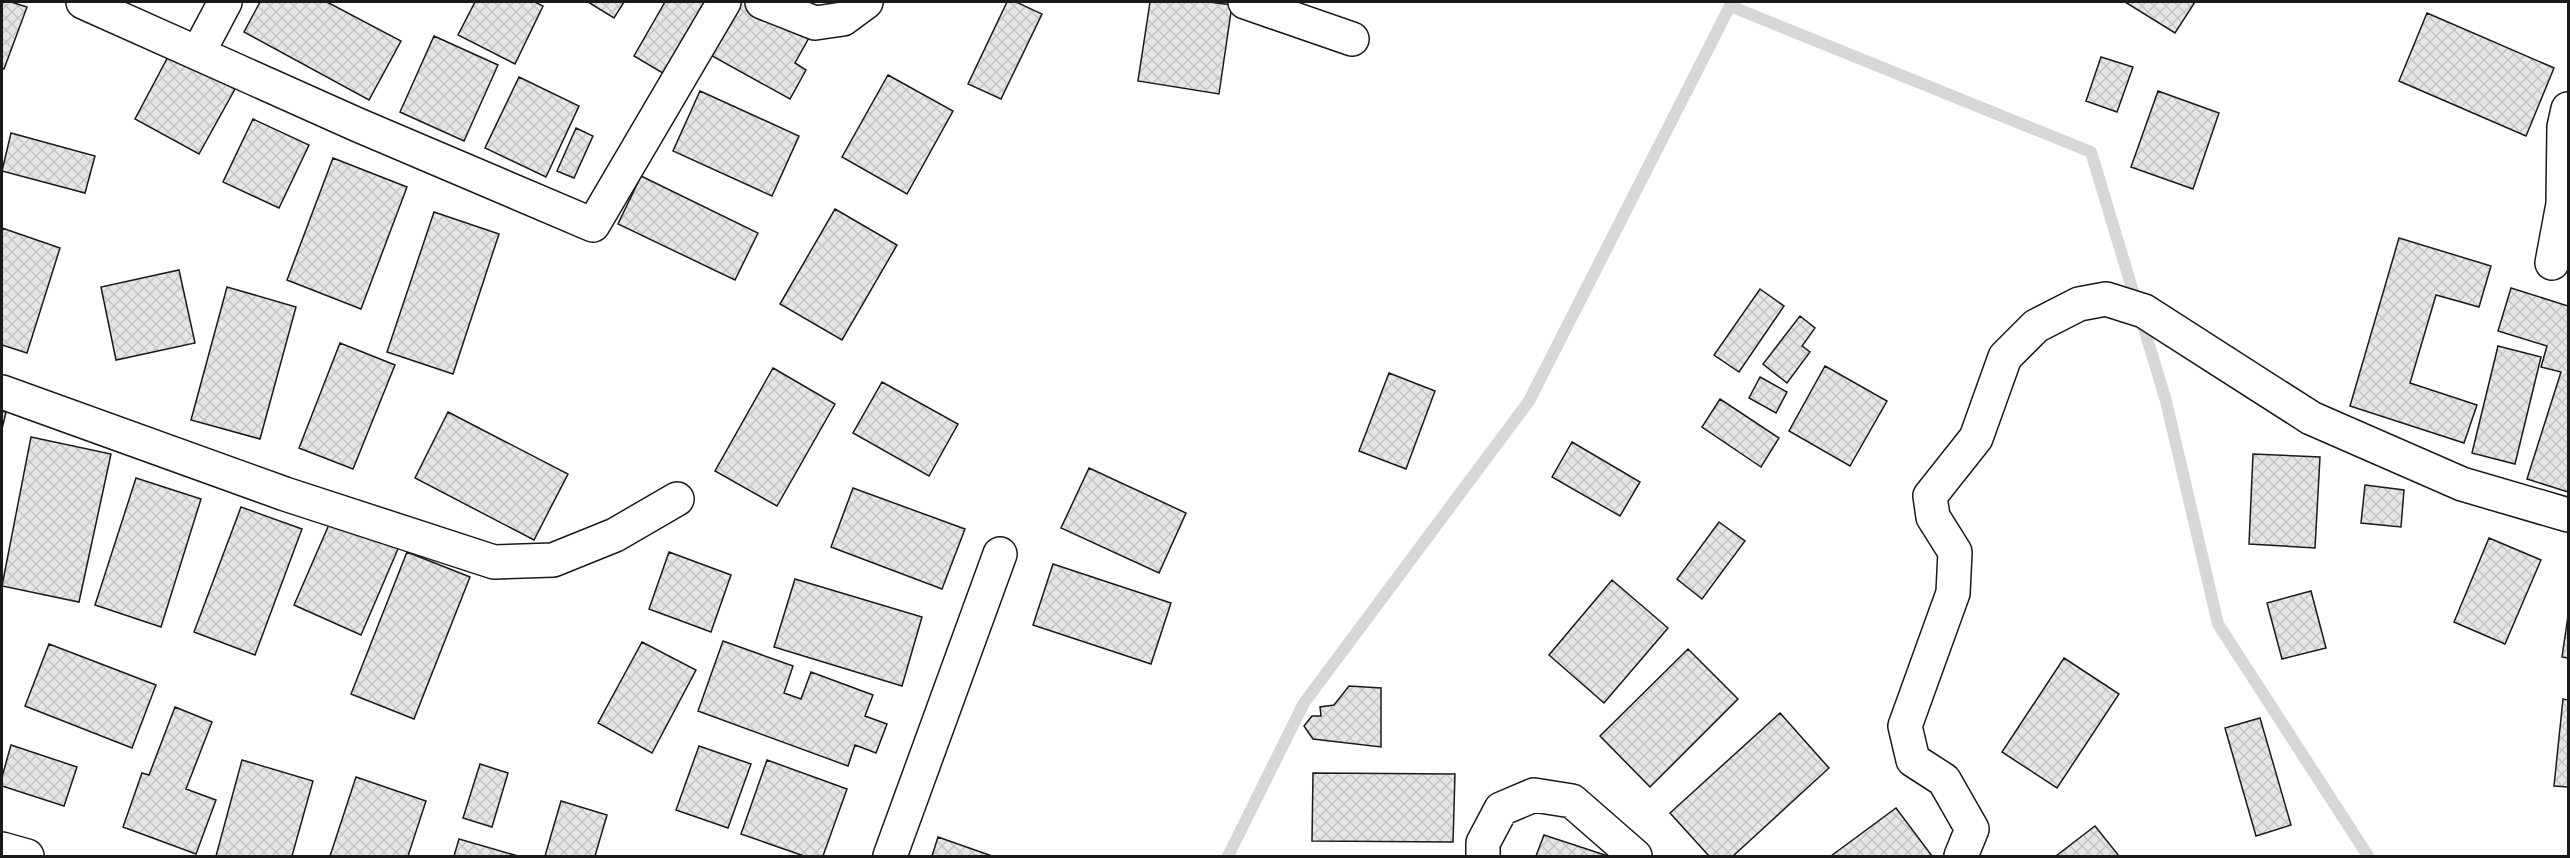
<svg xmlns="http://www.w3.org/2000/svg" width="2570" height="858" font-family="Overpass,sans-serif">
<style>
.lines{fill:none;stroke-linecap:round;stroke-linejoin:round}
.stream{stroke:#d7d7d7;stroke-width:12}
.building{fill:url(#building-cross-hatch);stroke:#1a1a1a;stroke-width:1.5}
.minor-casing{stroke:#1a1a1a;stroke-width:36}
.minor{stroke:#fff;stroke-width:33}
</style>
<defs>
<pattern id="building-cross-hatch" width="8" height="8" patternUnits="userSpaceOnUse" patternTransform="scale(1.5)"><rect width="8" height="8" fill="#e6e6e6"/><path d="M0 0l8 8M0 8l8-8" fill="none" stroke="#c5c5c5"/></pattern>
</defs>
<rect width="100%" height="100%" fill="#fff"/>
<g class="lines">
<!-- stream -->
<path class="stream" d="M 1730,6 L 2091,152 L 2166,401 L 2218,624 L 2368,856
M 1228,856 L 1304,703 L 1529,401 L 1732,2"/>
</g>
<!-- building -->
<path class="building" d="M 2,2 L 11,2 L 27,7 L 4,69 L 2,68 Z
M 260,2 L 327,2 L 401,41 L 369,100 L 244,32 Z
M 475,2 L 535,2 L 543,6 L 515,64 L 458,35 Z
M 588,2 L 624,2 L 614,18 Z
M 665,2 L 709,2 L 666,75 L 634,56 Z
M 732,2 L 749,2 L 810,36 L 795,63 L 806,70 L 790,99 L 705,52 Z
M 1007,2 L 1016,2 L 1042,14 L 1001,99 L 968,84 Z
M 1150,2 L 1209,2 L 1232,5 L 1219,94 L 1138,81 Z
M 2125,2 L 2195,2 L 2175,33 Z
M 2427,13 L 2554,68 L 2526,136 L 2399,81 Z
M 434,36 L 498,65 L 464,141 L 400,112 Z
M 170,53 L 235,89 L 199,154 L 135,119 Z
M 2101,57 L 2133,67 L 2117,112 L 2086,101 Z
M 888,75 L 953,111 L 907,194 L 842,157 Z
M 519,77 L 579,106 L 546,177 L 485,148 Z
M 700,91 L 799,136 L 772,196 L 673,151 Z
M 2158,91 L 2219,113 L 2193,189 L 2131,167 Z
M 253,119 L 309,145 L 279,208 L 223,182 Z
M 576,128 L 593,136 L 574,178 L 557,171 Z
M 11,133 L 95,156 L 85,193 L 2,171 Z
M 333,158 L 407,187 L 361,309 L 287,280 Z
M 641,176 L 758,233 L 735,280 L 618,224 Z
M 835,209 L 897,245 L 842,340 L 780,304 Z
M 434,212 L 499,234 L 453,374 L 387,352 Z
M 2,228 L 60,248 L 27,353 L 2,345 Z
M 2399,238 L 2491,266 L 2479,307 L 2436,295 L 2410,383 L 2477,405 L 2464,443 L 2350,406 Z
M 179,270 L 195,343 L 116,360 L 101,287 Z
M 227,287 L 296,307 L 260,439 L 191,420 Z
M 2511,288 L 2568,306 L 2568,492 L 2527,479 L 2561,372 L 2541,367 L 2547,346 L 2498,331 Z
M 1760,289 L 1784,306 L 1739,372 L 1714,355 Z
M 1800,316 L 1815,328 L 1802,346 L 1810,352 L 1787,383 L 1763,364 Z
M 340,343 L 395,365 L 353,469 L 299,448 Z
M 2498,346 L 2541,357 L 2515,464 L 2472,453 Z
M 1825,366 L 1887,401 L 1850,466 L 1789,431 Z
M 773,368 L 835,404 L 777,506 L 715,471 Z
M 1389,373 L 1435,391 L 1406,469 L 1359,451 Z
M 1760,377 L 1787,392 L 1776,413 L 1749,398 Z
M 882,382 L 958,424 L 929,476 L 853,433 Z
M 1720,399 L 1779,438 L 1761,467 L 1702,427 Z
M 2,411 L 6,412 L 2,429 Z
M 448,412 L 568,474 L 534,540 L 415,478 Z
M 31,437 L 111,454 L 79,602 L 2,586 Z
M 1572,442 L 1640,482 L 1620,516 L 1552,477 Z
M 2253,454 L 2320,457 L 2315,548 L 2249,544 Z
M 1089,468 L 1186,513 L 1159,573 L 1061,528 Z
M 136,478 L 201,499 L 161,627 L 95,605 Z
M 2365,485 L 2404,490 L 2401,527 L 2361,523 Z
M 853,488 L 965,529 L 942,589 L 831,547 Z
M 241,507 L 302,529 L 255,655 L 194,632 Z
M 334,513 L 401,542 L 361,635 L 294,605 Z
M 1719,522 L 1745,541 L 1702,599 L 1677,579 Z
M 2489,538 L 2541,560 L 2505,644 L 2454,622 Z
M 407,552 L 470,577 L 414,719 L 351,694 Z
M 669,552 L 731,575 L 711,632 L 649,609 Z
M 1053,564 L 1171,603 L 1151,664 L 1033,625 Z
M 795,579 L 922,617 L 902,686 L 774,647 Z
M 1612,580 L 1668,628 L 1604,703 L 1549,655 Z
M 2311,591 L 2326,648 L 2282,659 L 2267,603 Z
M 2568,616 L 2568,658 L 2562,657 Z
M 723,641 L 793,666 L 784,693 L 801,699 L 811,672 L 873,695 L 865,716 L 887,724 L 876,753 L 855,745 L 848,766 L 698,711 Z
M 642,642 L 696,670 L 652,753 L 598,723 Z
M 49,644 L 156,685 L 132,748 L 25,706 Z
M 1688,649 L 1738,699 L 1650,787 L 1600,736 Z
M 2064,658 L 2119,694 L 2057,788 L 2002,752 Z
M 1349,686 L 1381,688 L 1381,747 L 1313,739 L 1304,726 L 1312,716 L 1321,716 L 1320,707 L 1334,705 Z
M 2563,699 L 2568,700 L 2568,787 L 2554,786 Z
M 175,707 L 212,722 L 186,789 L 216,800 L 196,854 L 123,827 L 142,773 L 149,775 Z
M 1780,713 L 1829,768 L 1733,856 L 1709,856 L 1670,813 Z
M 2260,718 L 2291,825 L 2256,836 L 2225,728 Z
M 11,745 L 77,767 L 64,806 L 2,786 L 2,777 Z
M 699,746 L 751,764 L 728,828 L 676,810 Z
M 242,760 L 313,781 L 292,856 L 216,856 Z
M 767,760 L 847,789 L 823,856 L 804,856 L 741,834 Z
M 480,764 L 508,773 L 492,827 L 463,818 Z
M 1313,773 L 1455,774 L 1453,842 L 1312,841 Z
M 356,777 L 426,801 L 408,856 L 330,856 Z
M 561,801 L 607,815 L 595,856 L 545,856 Z
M 1896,808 L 1932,856 L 1831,856 Z
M 2095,826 L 2119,856 L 2056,856 Z
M 1544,835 L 1608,856 L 1536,856 Z
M 938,837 L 992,856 L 932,856 Z
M 459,839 L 518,856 L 454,856 Z"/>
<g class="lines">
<!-- minor casing -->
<g class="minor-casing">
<path id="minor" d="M 83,2 L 358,125 L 593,225 L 724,2
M 762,2 L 815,23 L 843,19 L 866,2
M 1245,2 L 1352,39
M 198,53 L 225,2
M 2552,263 L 2563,204 L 2564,127 L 2568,109
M 2,392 L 285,494 L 494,562 L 553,560 L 615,535 L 677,499
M 2,849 L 27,856
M 890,856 L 1000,554
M 1483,856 L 1483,843 L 1501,809 L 1534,795 L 1572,801 L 1635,856
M 1961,856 L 1972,829 L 1944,780 L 1913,760 L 1905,726 L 1953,593 L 1955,552 L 1933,517 L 1930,496 L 1976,438 L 2005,357 L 2036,326 L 2079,304 L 2106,299 L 2144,311 L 2311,418 L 2462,484 L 2568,515"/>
</g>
<!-- minor -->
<use href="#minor" class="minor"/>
</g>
<!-- border -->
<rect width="2570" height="858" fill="none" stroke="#1a1a1a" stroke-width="6"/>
</svg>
